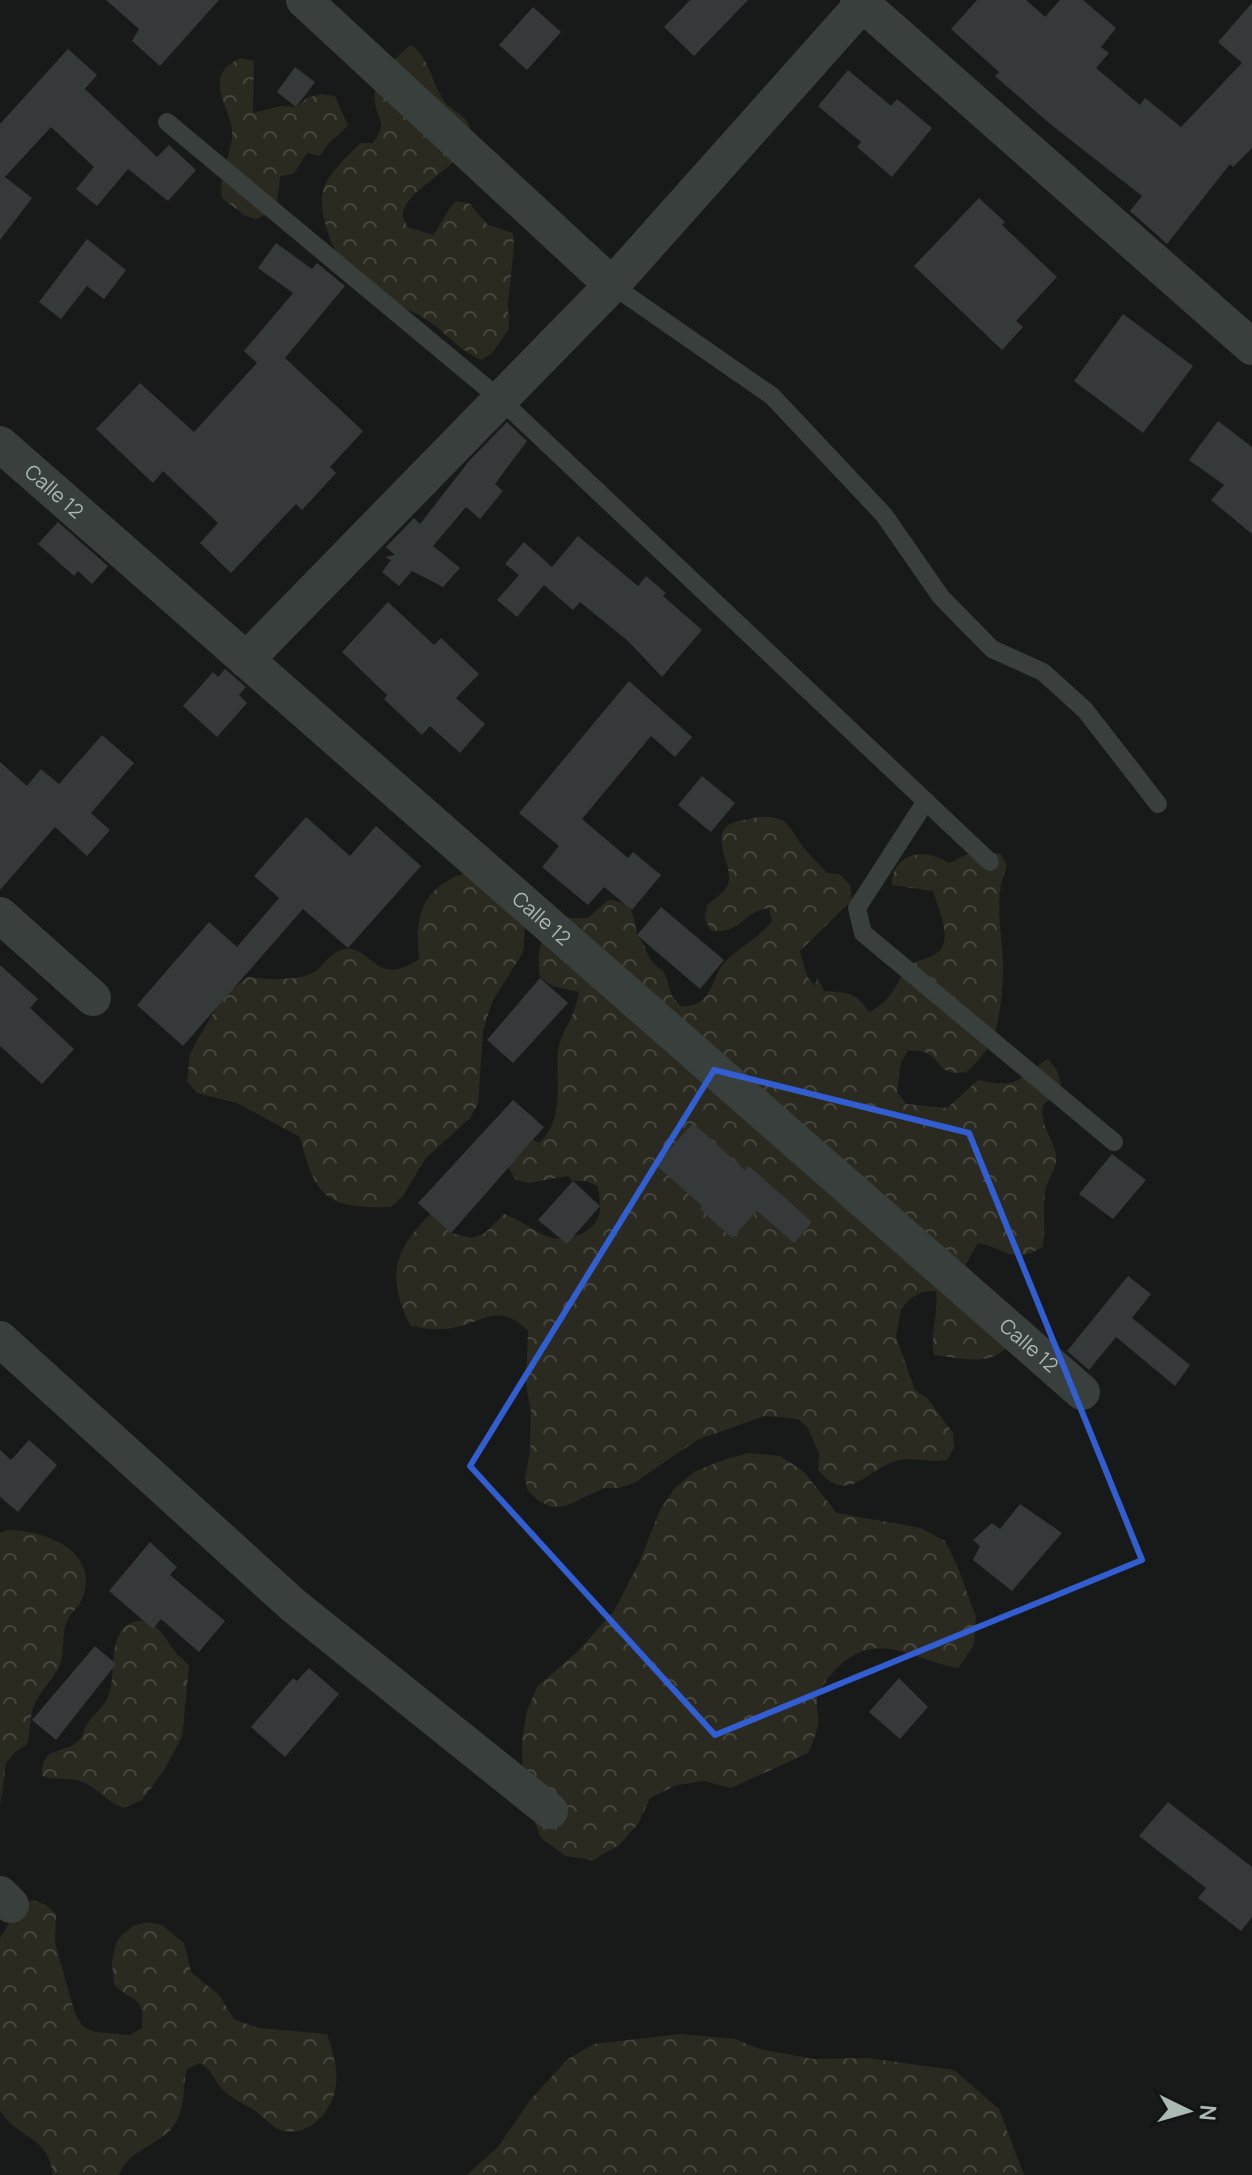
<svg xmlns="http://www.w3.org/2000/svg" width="1252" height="2175" font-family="Manrope,sans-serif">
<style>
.forest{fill:url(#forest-crowns)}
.building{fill:#353939}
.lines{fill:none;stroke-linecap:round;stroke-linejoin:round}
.service{stroke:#393f3d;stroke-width:18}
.minor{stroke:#393f3d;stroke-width:36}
.marked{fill:none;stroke:#325ed2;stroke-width:6;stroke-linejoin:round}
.labels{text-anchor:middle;stroke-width:8;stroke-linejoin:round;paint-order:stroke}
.street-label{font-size:20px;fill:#aabab2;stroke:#131515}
</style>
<defs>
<pattern id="forest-crowns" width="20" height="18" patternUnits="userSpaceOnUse" patternTransform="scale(2)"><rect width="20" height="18" fill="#2b2a21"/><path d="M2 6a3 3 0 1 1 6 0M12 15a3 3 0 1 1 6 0" fill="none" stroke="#47473f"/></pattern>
</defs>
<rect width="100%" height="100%" fill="#181a1a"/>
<!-- forest -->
<path class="forest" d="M 411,45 C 428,57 432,80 442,98 C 448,109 463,113 468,123 C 484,160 403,186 403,215 C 403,219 406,223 407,227 L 433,235 C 442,224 446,211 456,201 L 470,204 L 488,225 L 513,233 L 514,247 L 508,302 L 509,329 L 493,352 L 482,360 C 459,351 447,333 427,320 C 409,307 384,303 366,290 C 343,275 316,219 323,192 C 327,174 348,156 360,143 L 373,143 C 388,122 378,122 375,102 C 371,82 396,56 411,45 Z
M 240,58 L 254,61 L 253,113 L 281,106 L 296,107 L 307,98 L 321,94 L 335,96 L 348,126 L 328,144 L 320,156 L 307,153 L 293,174 L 280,176 L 277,203 L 269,213 L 256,219 L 244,215 L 222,198 C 218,168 234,153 232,129 C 230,113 218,97 220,80 C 221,69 231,63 240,58 Z
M 757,817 C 788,816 786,823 801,844 C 809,855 819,864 827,873 L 840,874 L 850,885 L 852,900 L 800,951 L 807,976 L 815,986 L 817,977 L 824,991 C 847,993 856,991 869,1012 C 895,1000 894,982 911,965 C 917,960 927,959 934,955 C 956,943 938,909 933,891 L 892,885 C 892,852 925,847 949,863 L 972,852 L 1001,854 L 1007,866 C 993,899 1002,930 1003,964 C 1003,987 1001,1016 993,1038 C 988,1051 976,1062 967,1072 C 929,1078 946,1047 908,1051 L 901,1062 L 897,1092 L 906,1104 L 947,1108 L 978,1080 C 1020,1089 1015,1080 1048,1059 L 1057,1070 L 1061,1084 L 1055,1096 L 1043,1104 C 1039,1130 1055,1137 1056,1157 C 1057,1170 1047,1179 1045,1192 C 1042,1211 1047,1229 1042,1248 C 1009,1264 1007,1249 978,1243 L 965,1266 L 1012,1340 C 995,1369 963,1358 934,1355 C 930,1333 939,1313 936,1291 L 923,1292 L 911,1298 L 901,1309 L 896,1337 L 915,1390 L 927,1398 L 953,1433 L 954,1448 L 947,1460 C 930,1463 912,1456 896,1461 C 866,1470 847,1506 818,1470 L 819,1454 L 808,1428 L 798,1419 L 765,1416 L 697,1440 L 634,1483 L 619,1488 L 604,1488 L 566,1506 L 552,1507 L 539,1501 L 528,1491 L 525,1478 L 530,1451 L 531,1412 L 526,1385 L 528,1331 C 501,1303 487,1320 456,1327 C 442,1331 425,1329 411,1326 C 394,1295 389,1265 411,1236 C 420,1225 426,1216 438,1209 L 448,1218 L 451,1233 L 472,1238 L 485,1233 L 504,1214 C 520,1219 532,1231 549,1237 C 564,1243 591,1234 598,1218 C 602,1208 599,1196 598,1186 L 586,1181 L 573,1181 L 568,1176 L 529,1183 L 516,1180 L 502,1158 L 527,1136 L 539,1143 C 568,1116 553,1079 559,1046 C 561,1035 568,1026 572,1016 C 575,1009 577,1000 579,992 L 552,986 L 540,977 C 536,947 540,939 561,918 L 588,918 L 608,900 C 634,902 633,913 637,935 C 645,943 646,955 654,964 C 657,967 662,969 664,973 C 673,987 665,993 682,1007 C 687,1006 696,1005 700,1002 C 713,993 714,974 724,963 C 739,947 757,940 772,921 L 769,908 C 741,912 742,934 711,931 L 705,919 L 707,905 C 713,900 722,894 726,888 C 739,870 705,836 732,823 C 738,820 749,820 757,817 Z
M 462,874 L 475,876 L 526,914 L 523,952 L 492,1002 L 483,1031 L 478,1104 L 470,1118 L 425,1159 L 403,1196 L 391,1207 C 328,1209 315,1198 300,1137 L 237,1103 L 197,1093 L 187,1081 L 190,1054 L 196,1042 L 224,995 L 248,977 C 266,979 301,982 316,971 C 326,963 331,951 346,949 C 371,946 376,989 419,959 C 415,918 420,890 462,874 Z
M 749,1453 L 780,1456 L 803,1471 L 837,1513 L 921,1528 L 945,1541 L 957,1565 L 976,1617 L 974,1645 L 958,1668 C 911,1660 879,1628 837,1668 C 830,1675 819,1689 817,1699 C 816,1707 819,1716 818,1724 C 817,1733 812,1744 808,1753 L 731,1788 L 704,1781 L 676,1785 L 650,1798 L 638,1824 L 619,1845 L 593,1860 L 566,1856 L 541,1838 L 523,1791 L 522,1738 L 527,1711 L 537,1687 L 577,1652 L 614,1611 L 639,1563 L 660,1510 L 674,1489 L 694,1472 L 723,1460 Z
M 7,1530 C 45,1530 101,1551 82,1599 C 79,1607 71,1612 68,1619 C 60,1634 66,1652 59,1667 C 53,1680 41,1690 35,1703 C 29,1715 31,1730 27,1744 L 15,1752 L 6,1763 L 0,1806 L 0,1533 Z
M 142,1621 C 162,1626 164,1638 175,1652 C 179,1657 185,1660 189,1666 L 182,1737 L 164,1770 L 142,1800 L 123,1808 C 107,1802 96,1786 80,1781 C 67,1777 54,1781 42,1776 C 42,1744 62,1755 77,1742 C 84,1737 83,1728 89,1721 C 95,1713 104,1707 108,1697 C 119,1673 103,1623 142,1621 Z
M 33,1900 L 46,1905 L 56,1914 L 55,1943 L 75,2014 L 83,2027 L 95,2032 L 130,2035 L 142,2028 C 145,1993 132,2004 114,1984 L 112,1963 L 116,1943 L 121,1936 L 133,1926 L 148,1922 L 162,1925 L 184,1943 L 191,1972 L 219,1995 L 234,2019 L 258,2028 L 327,2034 C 336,2061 343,2086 326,2111 C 315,2128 291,2139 273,2126 C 266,2121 262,2115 254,2110 C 244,2104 231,2098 223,2090 C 214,2081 212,2068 199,2063 L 186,2070 C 184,2086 184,2106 177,2120 C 165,2145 129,2147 119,2175 L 53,2175 C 49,2135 16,2139 0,2110 L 0,1938 L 20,1905 Z
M 680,2034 L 735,2039 L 760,2049 L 813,2059 L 868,2058 L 954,2070 L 999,2109 L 1024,2175 L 467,2175 L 498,2147 L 531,2099 L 568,2059 L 594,2044 Z"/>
<!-- building -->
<path class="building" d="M 106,0 L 219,0 L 160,66 L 132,41 L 139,29 Z
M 690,0 L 748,0 L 694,56 L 664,27 Z
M 977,0 L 1026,0 L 1045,17 L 1060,0 L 1083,0 L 1116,28 L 1101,47 L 1109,53 L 1096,68 L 1140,105 L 1145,98 L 1181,127 L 1242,63 L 1218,42 L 1252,3 L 1252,148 L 1233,167 L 1230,164 L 1167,244 L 1130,211 L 1142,196 L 1049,123 L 995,76 L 999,72 L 951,29 Z
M 533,7 L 561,32 L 527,70 L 499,45 Z
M 68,49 L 97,75 L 85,89 L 157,157 L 169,145 L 196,170 L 168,201 L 128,169 L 97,206 L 76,189 L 94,167 L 51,127 L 5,177 L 32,198 L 0,240 L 0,124 Z
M 295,67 L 315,82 L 296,107 L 277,92 Z
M 848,70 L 891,106 L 897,99 L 932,128 L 892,177 L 857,147 L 861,142 L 818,106 Z
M 979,198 L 1005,222 L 1002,225 L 1057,277 L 1016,321 L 1023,327 L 1002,350 L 914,266 Z
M 87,239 L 126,270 L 104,299 L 87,286 L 61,319 L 39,302 Z
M 276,243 L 312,269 L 317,263 L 345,286 L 285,358 L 363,431 L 330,467 L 336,473 L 302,510 L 296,504 L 231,573 L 200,543 L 218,523 L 163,471 L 153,483 L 96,429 L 140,383 L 194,432 L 257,363 L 244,351 L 293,293 L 258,268 Z
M 1123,314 L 1193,366 L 1143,433 L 1074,381 Z
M 1218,421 L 1252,447 L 1252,534 L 1211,500 L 1224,485 L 1189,460 Z
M 507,422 L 527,441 L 495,484 L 503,491 L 480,519 L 466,507 L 433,546 L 460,568 L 443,587 L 412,571 L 399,586 L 382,572 L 391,560 L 385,557 L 395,555 L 386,547 L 414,518 L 420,524 L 469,461 Z
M 58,522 L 108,566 L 92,584 L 78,571 L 74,576 L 38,544 Z
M 578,536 L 638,586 L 646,576 L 666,593 L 663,596 L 702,630 L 662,677 L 628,641 L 580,602 L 573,610 L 544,585 L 517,617 L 497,600 L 519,575 L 505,564 L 524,542 L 552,567 Z
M 388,602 L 434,645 L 441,638 L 479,674 L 456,698 L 485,724 L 460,753 L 430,726 L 422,735 L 384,699 L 387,695 L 342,652 Z
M 225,669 L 246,687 L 239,695 L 247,703 L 217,737 L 183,706 L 213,672 L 218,677 Z
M 629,681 L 692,737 L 675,757 L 651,736 L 582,819 L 628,858 L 633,852 L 661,875 L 632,910 L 604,887 L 588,905 L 542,867 L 559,846 L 519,813 Z
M 102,735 L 134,763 L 91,813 L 110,830 L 87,856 L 55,827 L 0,890 L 0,762 L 27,786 L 41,769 L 59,784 Z
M 702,776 L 735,803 L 711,832 L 678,805 Z
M 306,817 L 350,856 L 376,826 L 421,866 L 348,948 L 303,909 L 183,1046 L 137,1005 L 209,922 L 237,947 L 279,898 L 254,876 Z
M 661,907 L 724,960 L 700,989 L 637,935 Z
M 0,965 L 38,999 L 30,1008 L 74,1049 L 42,1084 L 0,1046 Z
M 540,978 L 568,1003 L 513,1063 L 487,1040 Z
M 513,1100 L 544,1127 L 451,1233 L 418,1203 Z
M 693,1123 L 745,1170 L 749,1166 L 812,1222 L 794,1243 L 757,1211 L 732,1238 L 700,1209 L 702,1206 L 656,1165 Z
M 1112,1154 L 1146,1180 L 1113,1219 L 1079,1194 Z
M 573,1181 L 600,1206 L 567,1244 L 538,1220 Z
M 1128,1276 L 1151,1294 L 1132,1318 L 1190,1365 L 1175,1386 L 1116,1337 L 1089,1370 L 1067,1351 Z
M 29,1440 L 57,1465 L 18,1512 L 0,1497 L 0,1450 L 11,1460 Z
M 1020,1504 L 1062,1533 L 1012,1591 L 973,1560 L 980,1546 L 973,1540 L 992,1523 L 1000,1529 Z
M 150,1542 L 177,1567 L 170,1575 L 225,1621 L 199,1652 L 161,1619 L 153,1629 L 109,1591 Z
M 95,1646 L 116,1664 L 56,1740 L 32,1720 Z
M 309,1668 L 339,1694 L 285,1757 L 251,1727 L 293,1678 L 297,1681 Z
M 899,1678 L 928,1707 L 900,1739 L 869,1712 Z
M 1168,1802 L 1252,1867 L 1252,1917 L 1241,1931 L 1198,1898 L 1206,1888 L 1139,1836 Z"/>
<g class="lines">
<!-- service -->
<path class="service" d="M 167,122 L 500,399 L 990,862
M 612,285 L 772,396 L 884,515 L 941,597 L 992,649 L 1043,672 L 1085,710 L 1158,804
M 926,801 L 857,908 L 863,933 L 1114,1142"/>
<!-- minor -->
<g class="minor">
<path d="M 304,0 L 612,285"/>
<path d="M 858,0 L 1252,347"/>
<path id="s1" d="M 0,444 L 1082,1392"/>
<path d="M 246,660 L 612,285 L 866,0"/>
<path d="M 0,915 L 93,998"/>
<path d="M 0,1339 L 293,1605 L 550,1811"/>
<path d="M 0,1894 L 11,1905"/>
</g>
</g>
<!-- marked area -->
<path class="marked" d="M 714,1070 L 969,1133 L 1142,1560 L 715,1735 L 470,1466 Z"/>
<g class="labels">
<!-- street labels -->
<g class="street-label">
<text dy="7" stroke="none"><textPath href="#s1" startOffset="72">Calle 12</textPath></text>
<text dy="7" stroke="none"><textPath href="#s1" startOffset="720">Calle 12</textPath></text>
<text dy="7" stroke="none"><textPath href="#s1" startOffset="1368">Calle 12</textPath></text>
</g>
</g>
<!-- north arrow -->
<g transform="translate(1188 2111) rotate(95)" stroke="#131515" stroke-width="6" paint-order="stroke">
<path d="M0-6L14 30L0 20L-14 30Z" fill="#aabab2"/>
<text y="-12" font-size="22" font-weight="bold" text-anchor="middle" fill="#aabab2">N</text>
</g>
</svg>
